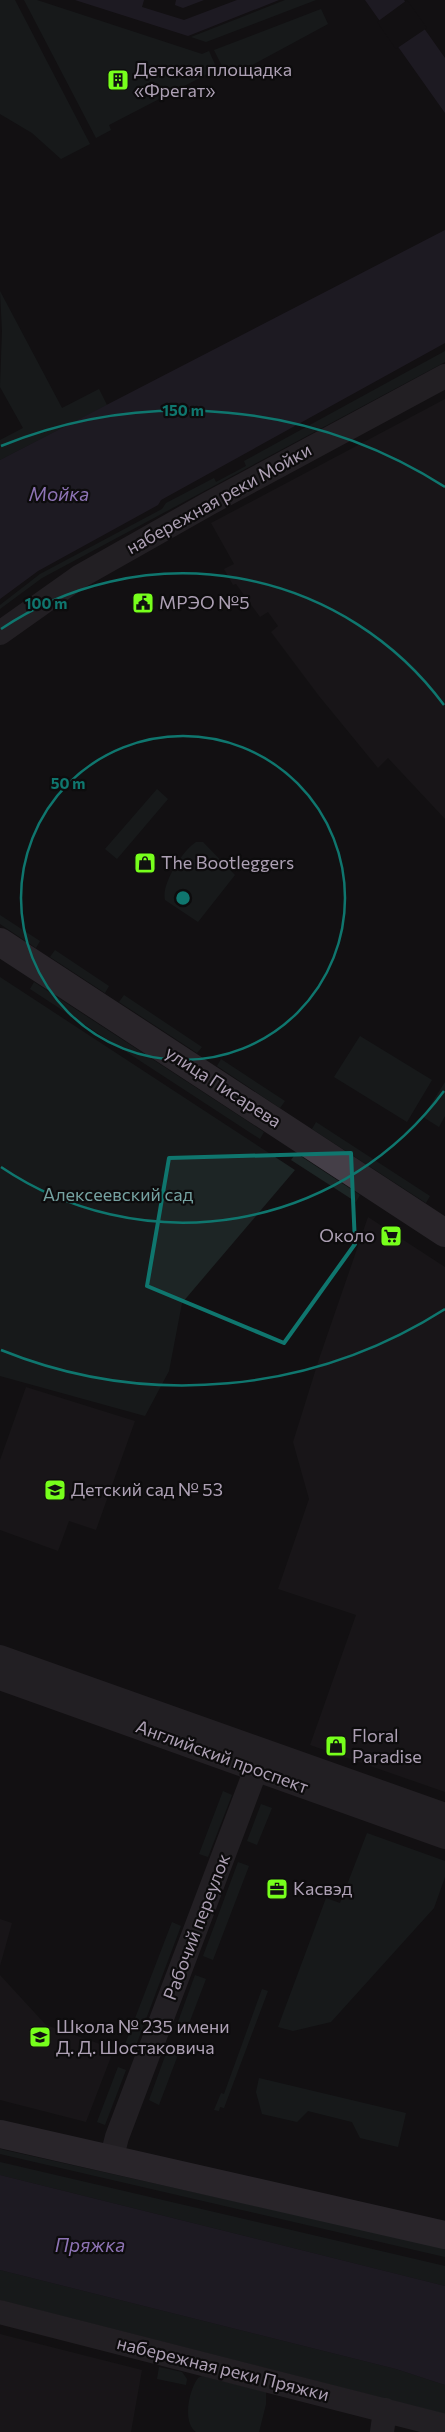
<svg xmlns="http://www.w3.org/2000/svg" width="445" height="2432" font-family="Commissioner,sans-serif">
<style>
.built{fill:#1f1c1f}
.green{fill:#1d2525}
.water{fill:#2c2637}
.pier{fill:#121012}
.lines{fill:none;stroke-linecap:round;stroke-linejoin:round}
.street{stroke:#363138;stroke-width:24}
.secondary{stroke:#453f48;stroke-width:28}
.marked{fill:none;stroke:#0f766e;stroke-width:4;stroke-linejoin:round}
.ring{fill:none;stroke:#0f766e;stroke-width:2.5}
.labels{text-anchor:middle;stroke-width:4.5;stroke-linejoin:round;paint-order:stroke}
.poi-label{font-size:18px;fill:#ada0b4;stroke:#0d0c0d;text-anchor:start}
.street-label{font-size:18px;fill:#ada0b4;stroke:#0d0c0d}
.park-label{font-size:18px;fill:#75a2a1;stroke:#0d0c0d}
.water-label{font-size:19px;font-style:italic;fill:#8d73b4;stroke:#0d0c0d}
.centre{fill:#0f766e;stroke:#0d0c0d;stroke-width:2.5}
.ring-label{font-size:15px;text-anchor:middle;font-weight:bold;fill:#0f766e;stroke:#0d0c0d;stroke-width:4.5;stroke-linejoin:round;paint-order:stroke}
</style>
<rect width="100%" height="100%" fill="#121012"/>
<!-- built -->
<path class="built" d="M 445,399 L 445,819 L 388,758 L 378,768 L 319,696 L 271,632 L 278,626 L 268,612 L 260,617 L 236,584 L 233,585 L 224,569 L 234,564 L 211,523 Z
M 368,1217 L 445,1267 L 445,1792 L 310,1745 L 356,1615 L 278,1589 L 309,1499 L 293,1442 L 319,1359 Z
M 26,1387 L 135,1421 L 96,1530 L 69,1521 L 58,1551 L 0,1530 L 0,1460 Z
M 0,1919 L 12,1923 L 0,1966 Z
M 0,1975 L 46,2025 L 114,2049 L 86,2122 L 0,2100 Z
M 0,2334 L 142,2370 L 131,2432 L 0,2432 Z"/>
<!-- green -->
<path class="green" d="M 0,0 L 15,0 L 90,144 L 61,159 L 32,133 L 0,114 Z
M 24,0 L 37,0 L 202,54 L 209,51 L 217,69 L 109,125 L 111,130 L 96,138 Z
M 285,0 L 316,0 L 206,42 L 191,37 Z
M 321,9 L 328,24 L 228,78 L 214,50 Z
M 0,291 L 62,408 L 99,389 L 107,405 L 0,460 L 0,440 L 23,428 L 0,387 L 2,331 Z
M 445,351 L 445,362 L 42,578 L 0,609 L 0,605 L 40,574 L 162,509 L 166,503 L 214,478 L 216,482 L 246,466 L 244,461 Z
M 157,789 L 168,799 L 117,859 L 105,849 Z
M 196,842 L 203,842 L 235,875 L 198,922 L 165,900 C 161,884 183,850 196,842 Z
M 0,915 L 40,941 L 36,948 L 0,924 Z
M 55,950 L 109,986 L 105,993 L 50,957 Z
M 0,977 L 295,1170 L 182,1303 L 169,1371 L 145,1416 L 0,1376 Z
M 34,982 L 264,1132 L 260,1139 L 30,989 Z
M 124,995 L 202,1047 L 197,1053 L 119,1002 Z
M 360,1036 L 432,1080 L 407,1122 L 334,1077 Z
M 221,1059 L 285,1101 L 280,1108 L 217,1066 Z
M 445,1082 L 445,1116 L 439,1127 L 423,1117 Z
M 316,1122 L 430,1196 L 426,1203 L 312,1129 Z
M 296,1153 L 360,1195 L 356,1202 L 291,1160 Z
M 223,1791 L 232,1795 L 208,1857 L 199,1854 Z
M 261,1804 L 272,1808 L 257,1845 L 247,1841 Z
M 367,1833 L 445,1861 L 445,1877 L 434,1908 L 331,2022 L 293,2031 L 278,2027 L 326,1898 L 340,1903 Z
M 238,1862 L 249,1866 L 213,1960 L 203,1956 Z
M 172,1922 L 181,1926 L 134,2051 L 124,2047 Z
M 195,1975 L 206,1979 L 185,2034 L 175,2030 Z
M 262,1989 L 268,1991 L 224,2108 L 220,2107 L 219,2111 L 214,2110 L 221,2093 L 224,2094 Z
M 168,2048 L 179,2052 L 159,2105 L 149,2100 Z
M 118,2067 L 126,2070 L 105,2125 L 97,2122 Z
M 259,2078 L 406,2113 L 398,2147 L 360,2138 L 352,2122 L 308,2111 L 297,2122 L 262,2114 L 256,2092 Z
M 0,2149 L 445,2248 L 445,2257 L 0,2154 Z
M 0,2162 L 445,2266 L 445,2286 L 0,2175 Z
M 0,2270 L 396,2369 L 445,2385 L 445,2414 L 0,2300 Z
M 159,2367 L 182,2372 L 187,2379 L 186,2385 L 157,2379 Z
M 202,2376 L 266,2392 L 266,2404 L 259,2432 L 196,2432 C 182,2422 189,2390 198,2378 Z"/>
<!-- water -->
<path class="water" d="M 75,0 L 279,0 L 188,36 Z
M 365,0 L 404,0 L 445,58 L 445,113 Z
M 445,230 L 445,343 L 161,500 L 158,505 L 38,571 L 0,599 L 0,460 Z
M 0,2175 L 445,2286 L 445,2385 L 396,2369 L 0,2270 Z"/>
<!-- pier -->
<path class="pier" d="M 144,0 L 176,0 L 175,5 L 183,8 L 204,0 L 237,0 L 184,20 L 142,7 Z
M 407,0 L 427,28 L 396,49 L 377,22 Z"/>
<g class="lines">
<!-- street -->
<path class="street" d="M 0,633 L 79,577 L 208,504 L 445,376
M 0,1657 L 445,1815
M 0,1678 L 445,1837
M 111,2160 L 117,2137 L 261,1756
M 0,2312 L 445,2426
M 382,2432 L 385,2410"/>
<!-- secondary -->
<path class="secondary" d="M 0,942 L 445,1233
M 0,2134 L 445,2235"/>
</g>
<!-- marked area -->
<path d="M0 0H445V2432H0ZM 351,1153 L 355,1244 L 284,1343 L 147,1286 L 169,1158 Z" fill="#121012" fill-opacity=".55" fill-rule="evenodd"/>
<path class="marked" d="M 351,1153 L 355,1244 L 284,1343 L 147,1286 L 169,1158 Z"/>
<!-- distance rings -->
<g class="ring">
<circle cx="183" cy="898" r="162"/>
<path d="M444 1091A325 325 0 0 1 1 1167M1 629A325 325 0 0 1 444 705"/>
<path d="M445 1309A487 487 0 0 1 1 1350M1 446A487 487 0 0 1 445 487"/>
</g>
<!-- icons -->
<defs>
<g id="building-square" transform="scale(1.125)"><rect x="-9" y="-9" width="18" height="18" rx="4" fill="#77ff1c" stroke="#0d0c0d"/><path d="M-4-6H4V6H1V3H-1V6H-4ZM-2.5-4.3h1.7v1.8h-1.7ZM.8-4.3h1.7v1.8H.8ZM-2.5-1h1.7V.8h-1.7ZM.8-1h1.7V.8H.8Z" fill="#111"/></g>
<g id="civic-square" transform="scale(1.125)"><rect x="-9" y="-9" width="18" height="18" rx="4" fill="#77ff1c" stroke="#0d0c0d"/><path d="M-.6-6.5H3V-4.5H.6V-3L4-1V1h2V6H-6V1h2V-1L-.6-3ZM-1.2 2.5V6h2.4V2.5Z" fill="#111"/></g>
<g id="shop-square" transform="scale(1.125)"><rect x="-9" y="-9" width="18" height="18" rx="4" fill="#77ff1c" stroke="#0d0c0d"/><path d="M-5-2.5h2.3a2.7 3.5 0 0 1 5.4 0H5L5.5 6h-11ZM-1.5-2.5h3a1.5 2.3 0 0 0-3 0Z" fill="#111"/></g>
<g id="supermarket-square" transform="scale(1.125)"><rect x="-9" y="-9" width="18" height="18" rx="4" fill="#77ff1c" stroke="#0d0c0d"/><path d="M-6-5.5h2.5l.6 2H6L4.5 2H-2.5L-4.4-4H-6ZM-1.5 3.2a1.3 1.3 0 1 0 .1 0ZM3 3.2a1.3 1.3 0 1 0 .1 0Z" fill="#111"/></g>
<g id="school-square" transform="scale(1.125)"><rect x="-9" y="-9" width="18" height="18" rx="4" fill="#77ff1c" stroke="#0d0c0d"/><path d="M0-5L7-2L0 1L-7-2ZM-4 1L0 2.5L4 1V4Q0 6-4 4Z" fill="#111"/></g>
<g id="office-square" transform="scale(1.125)"><rect x="-9" y="-9" width="18" height="18" rx="4" fill="#77ff1c" stroke="#0d0c0d"/><path d="M-6-3h4V-5.5h4V-3h4V5H-6ZM-1-4.5V-3h2v-1.5ZM-6 0V1H6V0Z" fill="#111"/></g>
</defs>
<g fill-rule="evenodd">
<use href="#building-square" x="118" y="80"/>
<use href="#civic-square" x="143" y="603"/>
<use href="#shop-square" x="145" y="863"/>
<use href="#supermarket-square" x="391" y="1236"/>
<use href="#school-square" x="55" y="1490"/>
<use href="#shop-square" x="336" y="1746"/>
<use href="#office-square" x="277" y="1889"/>
<use href="#school-square" x="40" y="2037"/>
</g>
<g class="labels">
<!-- poi labels -->
<g class="poi-label">
<text x="134" y="76">Детская площадка<tspan x="134" dy="21">«Фрегат»</tspan></text>
<text x="159" y="609">МРЭО №5</text>
<text x="161" y="869">The Bootleggers</text>
<text x="375" y="1242" text-anchor="end">Около</text>
<text x="71" y="1496">Детский сад № 53</text>
<text x="352" y="1742">Floral<tspan x="352" dy="21">Paradise</tspan></text>
<text x="293" y="1895">Касвэд</text>
<text x="56" y="2033">Школа № 235 имени<tspan x="56" dy="21">Д. Д. Шостаковича</tspan></text>
</g>
<!-- street labels -->
<g class="street-label">
<text transform="translate(219 499) rotate(-29)" y="6">набережная реки Мойки</text>
<text transform="translate(223 1087) rotate(33)" y="6">улица Писарева</text>
<text transform="translate(222 1757) rotate(20)" y="6">Английский проспект</text>
<text transform="translate(197 1927) rotate(-69)" y="6">Рабочий переулок</text>
<text transform="translate(223 2369) rotate(14)" y="6">набережная реки Пряжки</text>
</g>
<!-- park labels -->
<g class="park-label">
<text x="118" y="1201">Алексеевский сад</text>
</g>
<!-- water labels -->
<g class="water-label">
<text x="59" y="501">Мойка</text>
<text x="90" y="2252">Пряжка</text>
</g>
</g>
<circle cx="183" cy="898" r="8" class="centre"/>
<g class="ring-label">
<text x="183" y="416">150 m</text>
<text x="46" y="609">100 m</text>
<text x="68" y="789">50 m</text>
</g>
</svg>
